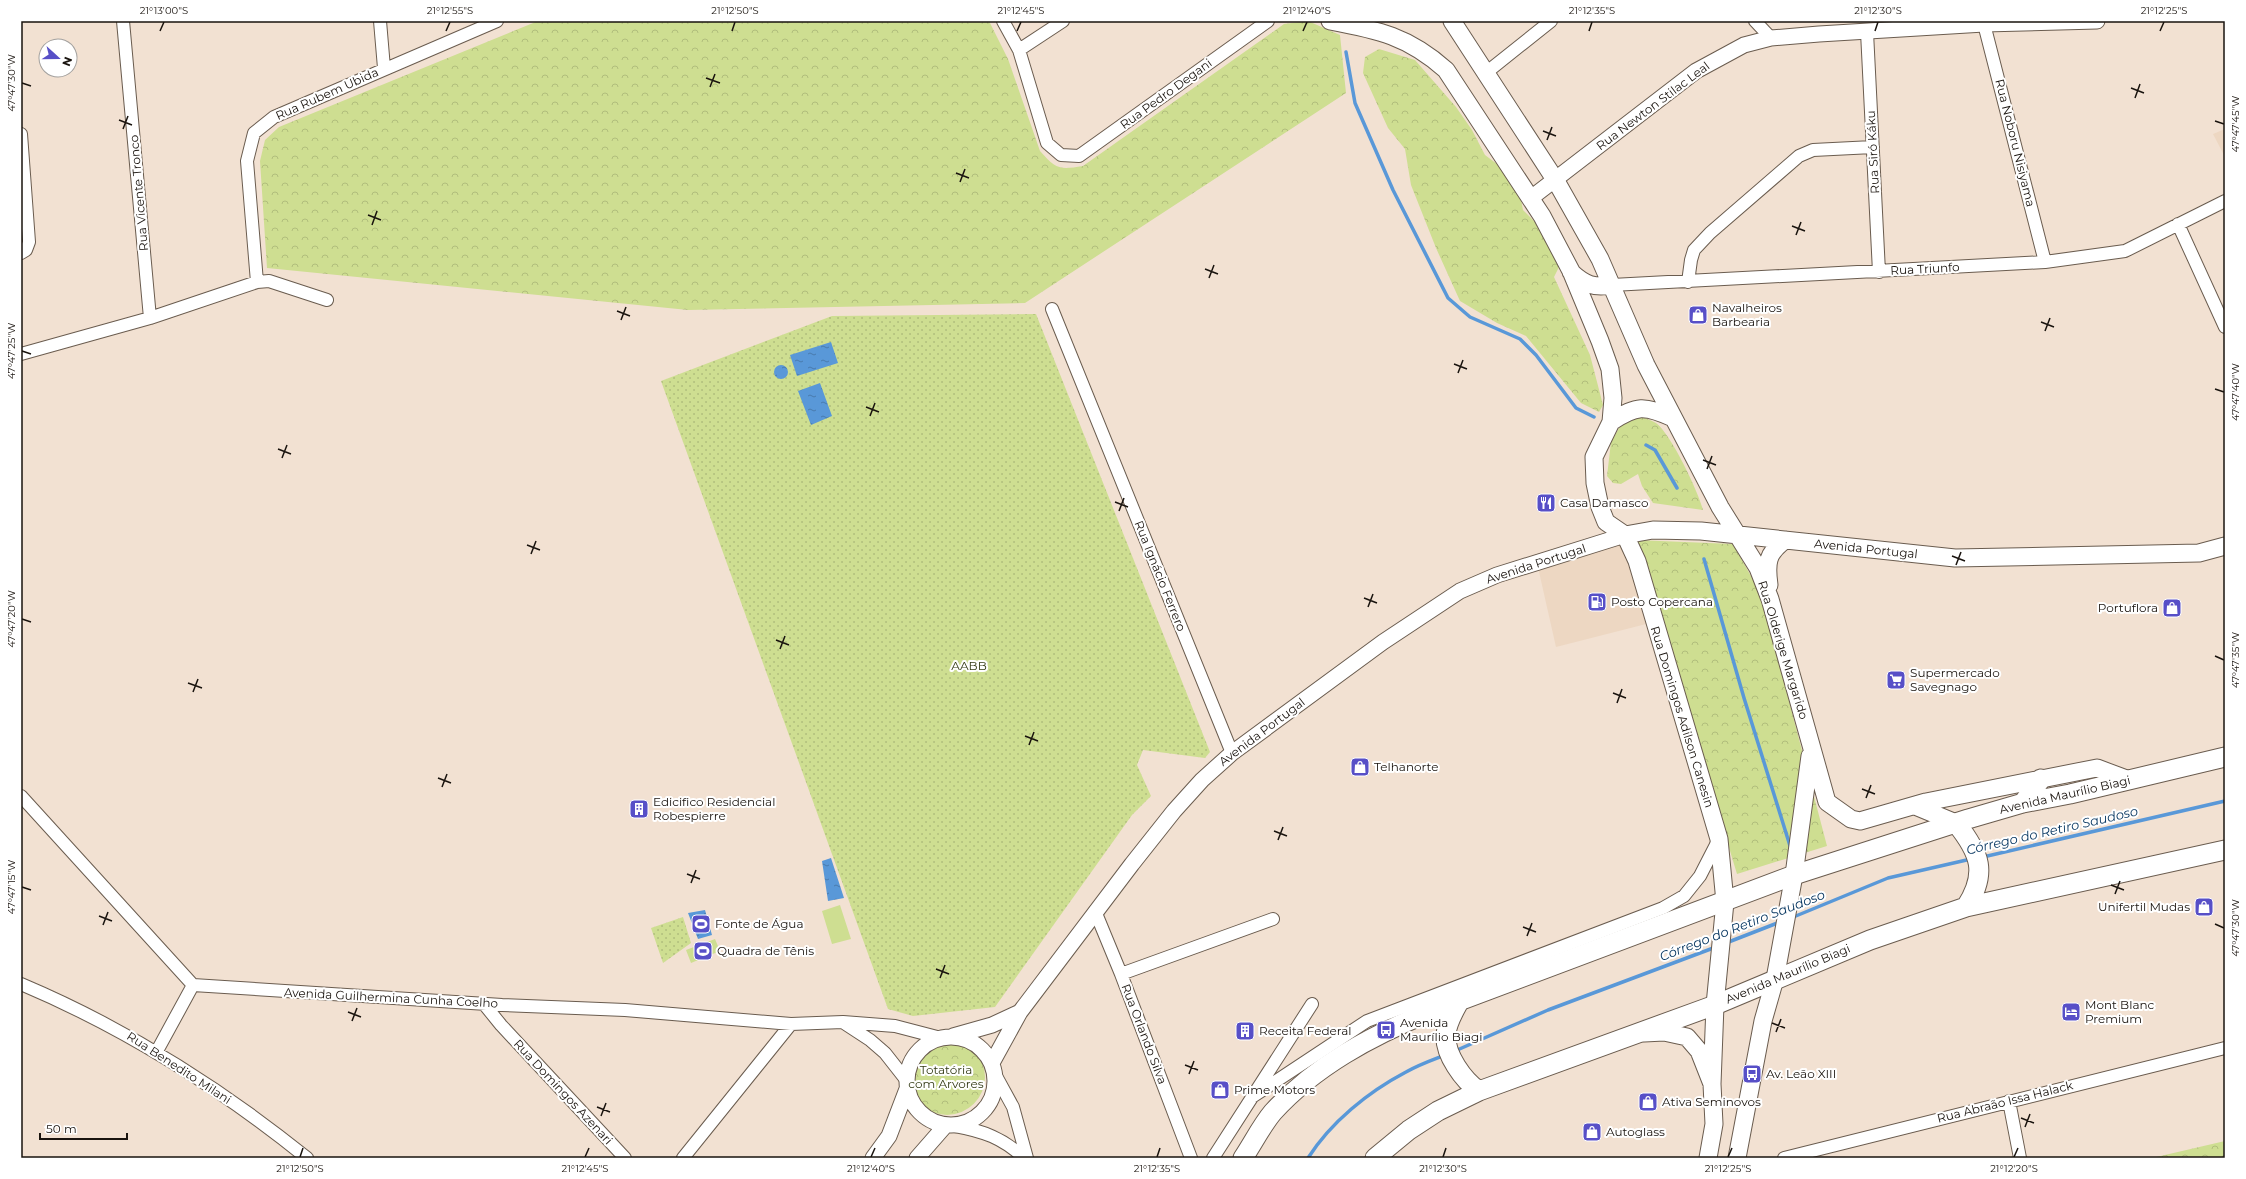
<svg xmlns="http://www.w3.org/2000/svg" width="2246" height="1179" font-family="Montserrat,sans-serif">
<style>
.built{fill:#edd7c2}
.grass{fill:#cede91}
.forest{fill:url(#forest-crowns)}
.park{fill:url(#park-dots)}
.water{fill:url(#water-ripples)}
.lines{fill:none;stroke-linecap:round;stroke-linejoin:round}
.stream{stroke:#5998d8;stroke-width:3.5}
.minor-casing{stroke:#6a5c4f;stroke-width:14}
.tertiary-casing{stroke:#6a5c4f;stroke-width:17}
.secondary-casing{stroke:#6a5c4f;stroke-width:19}
.primary-casing{stroke:#6a5c4f;stroke-width:21}
.minor{stroke:#fff;stroke-width:12}
.tertiary{stroke:#fff;stroke-width:15}
.secondary{stroke:#fff;stroke-width:17}
.primary{stroke:#fff;stroke-width:19}
.ticks{fill:none;stroke:#19130e;stroke-width:1.5}
.labels{text-anchor:middle;stroke-width:4;stroke-linejoin:round;paint-order:stroke}
.street-label{font-size:12px;fill:#19130e;stroke:#fff}
.poi-label{font-size:12px;fill:#19130e;stroke:#fff;text-anchor:start}
.park-label{font-size:12px;fill:#343b15;stroke:#fff}
.water-label{font-size:13px;font-style:italic;fill:#083761;stroke:#fff}
.neatline{fill:none;stroke:#19130e;stroke-width:1.5}
.ticks-label{font-size:10px;text-anchor:middle;fill:#19130e}
</style>
<defs>
<pattern id="forest-crowns" width="20" height="18" patternUnits="userSpaceOnUse"><rect width="20" height="18" fill="#cede91"/><path d="M2 6a3 3 0 1 1 6 0M12 15a3 3 0 1 1 6 0" fill="none" stroke="#b0be7c"/></pattern>
<pattern id="park-dots" width="8" height="8" patternUnits="userSpaceOnUse"><rect width="8" height="8" fill="#cede91"/><path d="M2 2h.1M6 6h.1" fill="none" stroke="#b0be7c" stroke-width="1.8" stroke-linecap="round"/></pattern>
<pattern id="water-ripples" width="26" height="14" patternUnits="userSpaceOnUse"><rect width="26" height="14" fill="#5998d8"/><path d="M2 4q2-2 4 0t4 0M15 11q2-2 4 0t4 0" fill="none" stroke="#497bae"/></pattern>
</defs>
<rect width="100%" height="100%" fill="#f2e1d2"/>
<!-- built -->
<path class="built" d="M 2225,129 L 2225,157 L 2213,134 Z
M 1625,535 L 1654,622 L 1556,647 L 1537,563 Z"/>
<!-- grass -->
<path class="grass" d="M 840,905 L 851,939 L 832,944 L 822,911 Z
M 715,939 L 720,951 L 691,963 L 686,950 Z"/>
<!-- forest -->
<path class="forest" d="M 538,21 L 989,21 L 1008,59 L 1040,151 C 1056,169 1059,170 1083,166 L 1284,24 L 1308,21 L 1340,35 L 1346,93 L 1025,303 L 688,310 L 267,268 L 260,161 L 265,140 L 279,127 Z
M 1379,49 L 1415,60 L 1456,107 L 1472,130 L 1485,155 L 1501,167 L 1519,190 L 1523,210 L 1543,230 L 1560,265 L 1554,277 L 1590,355 L 1603,405 L 1599,412 L 1581,403 L 1526,336 L 1497,323 L 1460,301 L 1436,248 L 1411,185 L 1405,149 L 1388,128 L 1363,73 L 1365,57 Z
M 1639,416 C 1645,418 1651,420 1656,423 C 1671,434 1698,491 1703,510 L 1653,503 L 1642,486 L 1638,474 L 1621,484 L 1613,483 L 1607,476 L 1611,442 L 1622,423 Z
M 1636,540 L 1733,544 L 1761,594 L 1827,846 L 1737,874 Z
M909 1077a38 38 0 1 1 76 0a38 38 0 1 1-76 0Z
M 2225,1141 L 2225,1158 L 2152,1158 Z"/>
<!-- park -->
<path class="park" d="M 1036,314 L 1210,752 L 1205,758 L 1143,750 L 1137,765 L 1151,796 L 1132,815 L 995,1007 L 913,1016 L 888,1009 L 661,381 L 832,316 Z
M 683,917 L 691,943 L 663,963 L 651,928 Z"/>
<!-- water -->
<path class="water" d="M 831,342 L 838,363 L 797,376 L 790,355 Z
M774 372a7 7 0 1 1 14 0a7 7 0 1 1-14 0Z
M 820,383 L 832,416 L 811,425 L 798,391 Z
M 831,858 L 844,898 L 828,901 L 822,861 Z
M 705,910 L 712,935 L 698,939 L 688,913 Z"/>
<g class="lines">
<!-- stream -->
<path class="stream" d="M 1346,52 L 1355,103 L 1393,190 L 1448,298 L 1470,317 L 1520,339 L 1536,355 L 1576,408 L 1594,417
M 1646,445 L 1655,450 L 1677,488
M 1704,559 L 1744,698 L 1791,849
M 1983,857 L 2225,801
M 1791,918 L 1888,878 L 1971,859
M 1726,943 L 1780,922
M 1455,1051 L 1548,1010 L 1716,947
M 1308,1158 C 1331,1122 1368,1092 1406,1072 C 1418,1065 1432,1060 1445,1055"/>
<!-- minor casing -->
<g class="minor-casing">
<path id="minor" d="M 123,21 L 150,318
M 380,21 L 384,68
M 1003,21 L 1019,50 L 1047,143 L 1061,155 L 1079,156 L 1268,21
M 1755,21 L 1771,38
M 1984,24 L 2045,262
M 1867,32 L 1879,272
M 1019,50 L 1063,21
M 1487,72 L 1551,21
M 21,134 L 29,242 L 26,250 L 21,253
M 2178,224 L 2225,327
M 257,282 L 247,161 L 254,133 L 274,117 L 497,21
M 1688,282 L 1691,260 L 1694,250 L 1710,233 L 1799,156 L 1813,150 L 1873,147
M 1612,285 L 2045,262 L 2125,251 L 2225,201
M 1052,309 L 1232,753
M 21,354 L 150,318 L 257,282 L 269,281 L 327,300
M 21,796 L 193,985 L 502,1005 L 625,1010 L 791,1024 L 843,1022 L 895,1026 L 941,1038
M 1095,911 L 1121,974 L 1191,1158
M 1121,974 L 1273,919
M 21,984 C 125,1028 219,1087 307,1158
M 484,1004 L 501,1025 L 625,1158
M 844,1023 L 870,1040 L 885,1053 L 907,1081
M 157,1051 L 193,985
M 996,1076 L 1013,1107 L 1027,1158
M 1252,1097 L 1367,1021 L 1663,908 L 1684,896 L 1700,876 L 1719,839
M 2009,1101 L 2020,1158
M 955,1126 C 983,1131 1003,1138 1024,1158
M 683,1158 L 791,1024
M 1213,1158 L 1312,1004
M 1784,1158 L 2225,1048"/>
</g>
<!-- tertiary casing -->
<g class="tertiary-casing">
<path id="tertiary" d="M 1531,198 L 1696,71 L 1744,45 L 1771,38 L 1819,34 L 1984,24 L 2097,21
M 953,1036 L 992,1025 L 1020,1012
M907 1081a44 44 0 1 1 88 0a44 44 0 1 1-88 0Z
M 992,1063 L 1020,1012 L 1132,864 L 1174,811 L 1202,780 L 1232,753 L 1383,642 L 1460,591 L 1497,575 L 1625,535
M 873,1158 L 889,1136 L 907,1089
M 917,1158 L 945,1126"/>
</g>
<!-- secondary casing -->
<g class="secondary-casing">
<path id="secondary" d="M 1330,21 C 1378,30 1408,36 1446,70 L 1542,216 L 1571,271 L 1600,341 L 1610,369 L 1613,398 L 1611,422 L 1594,457 L 1595,483 L 1600,507 L 1606,522 L 1625,535 L 1637,561 L 1719,839 L 1725,902 L 1715,1005 L 1712,1084
M 1452,21 L 1556,181 L 1600,259 L 1646,365 L 1720,507 L 1758,568 L 1770,599 L 1827,802 L 1851,819 L 1860,821 L 1926,802 L 2097,768 L 2129,780
M 1571,272 C 1585,285 1594,288 1612,285
M 1611,422 C 1636,405 1645,405 1673,418
M 1625,535 L 1653,530 L 1701,531 L 1955,558 L 2199,553 L 2225,546
M 1769,585 C 1766,563 1767,553 1785,540
M 1915,806 L 1956,823
M 1644,1033 L 1664,1032 L 1687,1037 L 1699,1051 L 1712,1084 L 1714,1124 L 1708,1158
M 1737,1158 L 1763,1021 L 1775,979 L 1794,875 L 1810,756"/>
</g>
<!-- primary casing -->
<g class="primary-casing">
<path id="primary" d="M 2023,803 L 2041,779
M 1956,823 C 1980,853 1988,873 1966,907
M 1460,1000 C 1454,1011 1447,1022 1446,1034 C 1444,1054 1464,1081 1479,1091
M 1243,1158 C 1253,1143 1262,1125 1273,1112 C 1315,1066 1371,1036 1427,1013 L 1794,875 L 1968,819 L 2023,803 L 2070,794 L 2225,757
M 1375,1158 L 1409,1130 L 1438,1111 L 1479,1091 L 1715,1005 L 1870,940 L 1966,907 L 2225,850"/>
</g>
<!-- minor -->
<use href="#minor" class="minor"/>
<!-- tertiary -->
<use href="#tertiary" class="tertiary"/>
<!-- secondary -->
<use href="#secondary" class="secondary"/>
<!-- primary -->
<use href="#primary" class="primary"/>
</g>
<!-- ticks -->
<path class="ticks" d="M 160,31 L 164,22M 446,31 L 450,22M 732,31 L 735,22M 1017,31 L 1021,22M 1303,31 L 1307,22M 1589,31 L 1592,22M 1875,31 L 1878,22M 2160,31 L 2164,22M 706,78 L 720,83M 22,83 L 31,86M 710,87 L 715,74M 2131,88 L 2144,93M 2135,98 L 2140,84M 119,120 L 132,125M 2215,121 L 2224,124M 123,129 L 128,116M 1543,131 L 1556,136M 1547,140 L 1552,127M 956,173 L 969,178M 960,182 L 965,169M 368,215 L 381,220M 372,225 L 377,211M 1792,226 L 1805,231M 1796,235 L 1801,222M 1205,269 L 1218,274M 1209,278 L 1214,265M 617,311 L 630,316M 621,320 L 626,307M 2041,322 L 2054,327M 2045,331 L 2050,318M 22,351 L 31,354M 1454,364 L 1467,369M 1458,373 L 1463,360M 2215,389 L 2224,392M 866,407 L 879,412M 870,416 L 875,403M 278,449 L 291,454M 282,458 L 287,445M 1703,460 L 1716,465M 1707,469 L 1712,456M 1115,502 L 1128,507M 1119,511 L 1124,498M 527,545 L 540,550M 531,554 L 536,541M 1952,556 L 1965,561M 1956,565 L 1961,552M 1364,598 L 1377,603M 1368,607 L 1373,594M 22,619 L 31,622M 776,640 L 789,645M 780,649 L 785,636M 2215,656 L 2224,660M 188,683 L 202,688M 193,692 L 198,679M 1613,693 L 1626,698M 1617,703 L 1622,689M 1025,736 L 1038,741M 1029,745 L 1034,732M 438,778 L 451,783M 442,787 L 447,774M 1862,789 L 1875,794M 1866,798 L 1871,785M 1274,831 L 1287,836M 1278,840 L 1283,827M 687,874 L 700,879M 691,883 L 696,870M 2111,885 L 2124,890M 22,887 L 31,890M 2115,894 L 2120,881M 99,916 L 112,921M 2215,924 L 2224,928M 103,925 L 108,912M 1523,927 L 1536,932M 1527,936 L 1532,923M 936,969 L 949,974M 940,978 L 945,965M 348,1012 L 361,1017M 352,1021 L 357,1008M 1772,1023 L 1785,1028M 1776,1032 L 1781,1019M 1185,1065 L 1198,1070M 1189,1074 L 1194,1061M 597,1107 L 610,1112M 601,1116 L 606,1103M 2021,1118 L 2034,1123M 2025,1127 L 2030,1114M 300,1157 L 303,1148M 585,1157 L 589,1148M 871,1157 L 875,1148M 1157,1157 L 1160,1148M 1443,1157 L 1446,1148M 1728,1157 L 1732,1148M 2014,1157 L 2018,1148"/>
<!-- icons -->
<defs>
<g id="shop-square" transform="scale(1)"><rect x="-9" y="-9" width="18" height="18" rx="4" fill="#574fc7" stroke="#fff"/><path d="M-5-2.5h2.3a2.7 3.5 0 0 1 5.4 0H5L5.5 6h-11ZM-1.5-2.5h3a1.5 2.3 0 0 0-3 0Z" fill="#fff"/></g>
<g id="restaurant-square" transform="scale(1)"><rect x="-9" y="-9" width="18" height="18" rx="4" fill="#574fc7" stroke="#fff"/><path d="M-5-6h1v4h1v-4h1v4h1v-4h1v5L-1.5 .5V6h-2V.5L-5-1ZM5-6V6H3V1.5H1.5Q1.5-4 5-6Z" fill="#fff"/></g>
<g id="fuel-square" transform="scale(1)"><rect x="-9" y="-9" width="18" height="18" rx="4" fill="#574fc7" stroke="#fff"/><path d="M-5.5-6h7V0h2V4h1.3V-2.5L3-4.5l.8-.8L6-3V5H2.5V1h-1V6h-7ZM-4.2-4.7v3.2H.2V-4.7Z" fill="#fff"/></g>
<g id="supermarket-square" transform="scale(1)"><rect x="-9" y="-9" width="18" height="18" rx="4" fill="#574fc7" stroke="#fff"/><path d="M-6-5.5h2.5l.6 2H6L4.5 2H-2.5L-4.4-4H-6ZM-1.5 3.2a1.3 1.3 0 1 0 .1 0ZM3 3.2a1.3 1.3 0 1 0 .1 0Z" fill="#fff"/></g>
<g id="building-square" transform="scale(1)"><rect x="-9" y="-9" width="18" height="18" rx="4" fill="#574fc7" stroke="#fff"/><path d="M-4-6H4V6H1V3H-1V6H-4ZM-2.5-4.3h1.7v1.8h-1.7ZM.8-4.3h1.7v1.8H.8ZM-2.5-1h1.7V.8h-1.7ZM.8-1h1.7V.8H.8Z" fill="#fff"/></g>
<g id="stadium-square" transform="scale(1)"><rect x="-9" y="-9" width="18" height="18" rx="4" fill="#574fc7" stroke="#fff"/><path d="M0-5a6.5 5 0 1 0 0 10a6.5 5 0 1 0 0-10ZM-3.5-1.8h7v3.6h-7Z" fill="#fff"/></g>
<g id="hotel-square" transform="scale(1)"><rect x="-9" y="-9" width="18" height="18" rx="4" fill="#574fc7" stroke="#fff"/><path d="M-6-4.5h1.5V1H6V5H4.5V3h-9V5H-6ZM-4 0a1.8 1.8 0 1 1 3.6 0ZM.5 0V-2.5h3Q6-2.5 6 0Z" fill="#fff"/></g>
<g id="bus-square" transform="scale(1)"><rect x="-9" y="-9" width="18" height="18" rx="4" fill="#574fc7" stroke="#fff"/><path d="M-5-6H5V4H4V6H2V4H-2V6H-4V4H-5ZM-3.5-4V0h7V-4ZM-3.5 1.2v1.5H-2V1.2ZM2 1.2v1.5H3.5V1.2Z" fill="#fff"/></g>
</defs>
<g fill-rule="evenodd">
<use href="#shop-square" x="1698" y="315"/>
<use href="#restaurant-square" x="1546" y="503"/>
<use href="#fuel-square" x="1597" y="602"/>
<use href="#shop-square" x="2172" y="608"/>
<use href="#supermarket-square" x="1896" y="680"/>
<use href="#shop-square" x="1360" y="767"/>
<use href="#building-square" x="639" y="809"/>
<use href="#shop-square" x="2204" y="907"/>
<use href="#stadium-square" x="701" y="924"/>
<use href="#stadium-square" x="703" y="951"/>
<use href="#hotel-square" x="2071" y="1012"/>
<use href="#bus-square" x="1386" y="1030"/>
<use href="#building-square" x="1245" y="1031"/>
<use href="#bus-square" x="1752" y="1074"/>
<use href="#shop-square" x="1220" y="1090"/>
<use href="#shop-square" x="1648" y="1102"/>
<use href="#shop-square" x="1592" y="1132"/>
</g>
<g class="labels">
<!-- street labels -->
<g class="street-label">
<text transform="translate(327 94) rotate(-24)" y="4">Rua Rubem Ubida</text>
<text transform="translate(1166 94) rotate(-36)" y="4">Rua Pedro Degani</text>
<text transform="translate(1653 106) rotate(-37)" y="4">Rua Newton Stilac Leal</text>
<text transform="translate(2015 143) rotate(76)" y="4">Rua Noboru Nisiyama</text>
<text transform="translate(1873 152) rotate(-93)" y="4">Rua Siró Káku</text>
<text transform="translate(139 193) rotate(-95)" y="4">Rua Vicente Tronco</text>
<text transform="translate(1925 269) rotate(-3)" y="4">Rua Triunfo</text>
<text transform="translate(1866 549) rotate(6)" y="4">Avenida Portugal</text>
<text transform="translate(1536 564) rotate(-18)" y="4">Avenida Portugal</text>
<text transform="translate(1160 576) rotate(68)" y="4">Rua Ignácio Ferrero</text>
<text transform="translate(1783 650) rotate(73)" y="4">Rua Olderige Margarido</text>
<text transform="translate(1682 717) rotate(73)" y="4">Rua Domingos Adilson Canesin</text>
<text transform="translate(1262 732) rotate(-37)" y="4">Avenida Portugal</text>
<text transform="translate(2065 795) rotate(-13)" y="4">Avenida Maurílio Biagi</text>
<text transform="translate(1788 974) rotate(-23)" y="4">Avenida Maurílio Biagi</text>
<text transform="translate(391 998) rotate(3)" y="4">Avenida Guilhermina Cunha Coelho</text>
<text transform="translate(1144 1034) rotate(69)" y="4">Rua Orlando Silva</text>
<text transform="translate(179 1068) rotate(33)" y="4">Rua Benedito Milani</text>
<text transform="translate(563 1092) rotate(47)" y="4">Rua Domingos Azenari</text>
<text transform="translate(2005 1102) rotate(-14)" y="4">Rua Abraão Issa Halack</text>
</g>
<!-- poi labels -->
<g class="poi-label">
<text x="1712" y="312">Navalheiros<tspan x="1712" dy="14">Barbearia</tspan></text>
<text x="1560" y="507">Casa Damasco</text>
<text x="1611" y="606">Posto Copercana</text>
<text x="2158" y="612" text-anchor="end">Portuflora</text>
<text x="1910" y="677">Supermercado<tspan x="1910" dy="14">Savegnago</tspan></text>
<text x="1374" y="771">Telhanorte</text>
<text x="653" y="806">Edicifico Residencial<tspan x="653" dy="14">Robespierre</tspan></text>
<text x="2190" y="911" text-anchor="end">Unifertil Mudas</text>
<text x="715" y="928">Fonte de Água</text>
<text x="717" y="955">Quadra de Tênis</text>
<text x="2085" y="1009">Mont Blanc<tspan x="2085" dy="14">Premium</tspan></text>
<text x="1400" y="1027">Avenida<tspan x="1400" dy="14">Maurílio Biagi</tspan></text>
<text x="1259" y="1035">Receita Federal</text>
<text x="1766" y="1078">Av. Leão XIII</text>
<text x="1234" y="1094">Prime Motors</text>
<text x="1662" y="1106">Ativa Seminovos</text>
<text x="1606" y="1136">Autoglass</text>
</g>
<!-- park labels -->
<g class="park-label">
<text x="969" y="670">AABB</text>
<text x="946" y="1074">Totatória<tspan x="946" dy="14">com Arvores</tspan></text>
</g>
<!-- water labels -->
<g class="water-label">
<text transform="translate(2052 830) rotate(-13)" y="5">Córrego do Retiro Saudoso</text>
<text transform="translate(1742 925) rotate(-21)" y="5">Córrego do Retiro Saudoso</text>
</g>
</g>
<!-- border -->
<rect width="2246" height="1179" fill="none" stroke="#ffffff" stroke-width="44"/>
<!-- north arrow -->
<g transform="translate(58 58) rotate(111)"><circle r="19" fill="#ffffff" stroke="#a3a19f"/>
<path d="M0-3L7 15L0 10L-7 15Z" fill="#574fc7"/>
<text y="-6" font-size="11" font-weight="bold" text-anchor="middle" fill="#19130e">N</text>
</g>
<!-- scale -->
<path d="M40 1133v6h87v-6" fill="none" stroke="#19130e" stroke-width="2"/>
<text x="46" y="1133" font-size="12" fill="#19130e" stroke="#ffffff" stroke-width="3" paint-order="stroke">50 m</text>
<rect x="22" y="22" width="2202" height="1135" class="neatline"/>
<g class="ticks-label">
<text x="164" y="14">21°13'00"S</text>
<text x="450" y="14">21°12'55"S</text>
<text x="735" y="14">21°12'50"S</text>
<text x="1021" y="14">21°12'45"S</text>
<text x="1307" y="14">21°12'40"S</text>
<text x="1592" y="14">21°12'35"S</text>
<text x="1878" y="14">21°12'30"S</text>
<text x="2164" y="14">21°12'25"S</text>
<text transform="translate(11 83) rotate(-90)" y="4">47°47'30"W</text>
<text transform="translate(2235 124) rotate(-90)" y="4">47°47'45"W</text>
<text transform="translate(11 351) rotate(-90)" y="4">47°47'25"W</text>
<text transform="translate(2235 392) rotate(-90)" y="4">47°47'40"W</text>
<text transform="translate(11 619) rotate(-90)" y="4">47°47'20"W</text>
<text transform="translate(2235 660) rotate(-90)" y="4">47°47'35"W</text>
<text transform="translate(11 887) rotate(-90)" y="4">47°47'15"W</text>
<text transform="translate(2235 928) rotate(-90)" y="4">47°47'30"W</text>
<text x="300" y="1172">21°12'50"S</text>
<text x="585" y="1172">21°12'45"S</text>
<text x="871" y="1172">21°12'40"S</text>
<text x="1157" y="1172">21°12'35"S</text>
<text x="1443" y="1172">21°12'30"S</text>
<text x="1728" y="1172">21°12'25"S</text>
<text x="2014" y="1172">21°12'20"S</text>
</g>
</svg>
